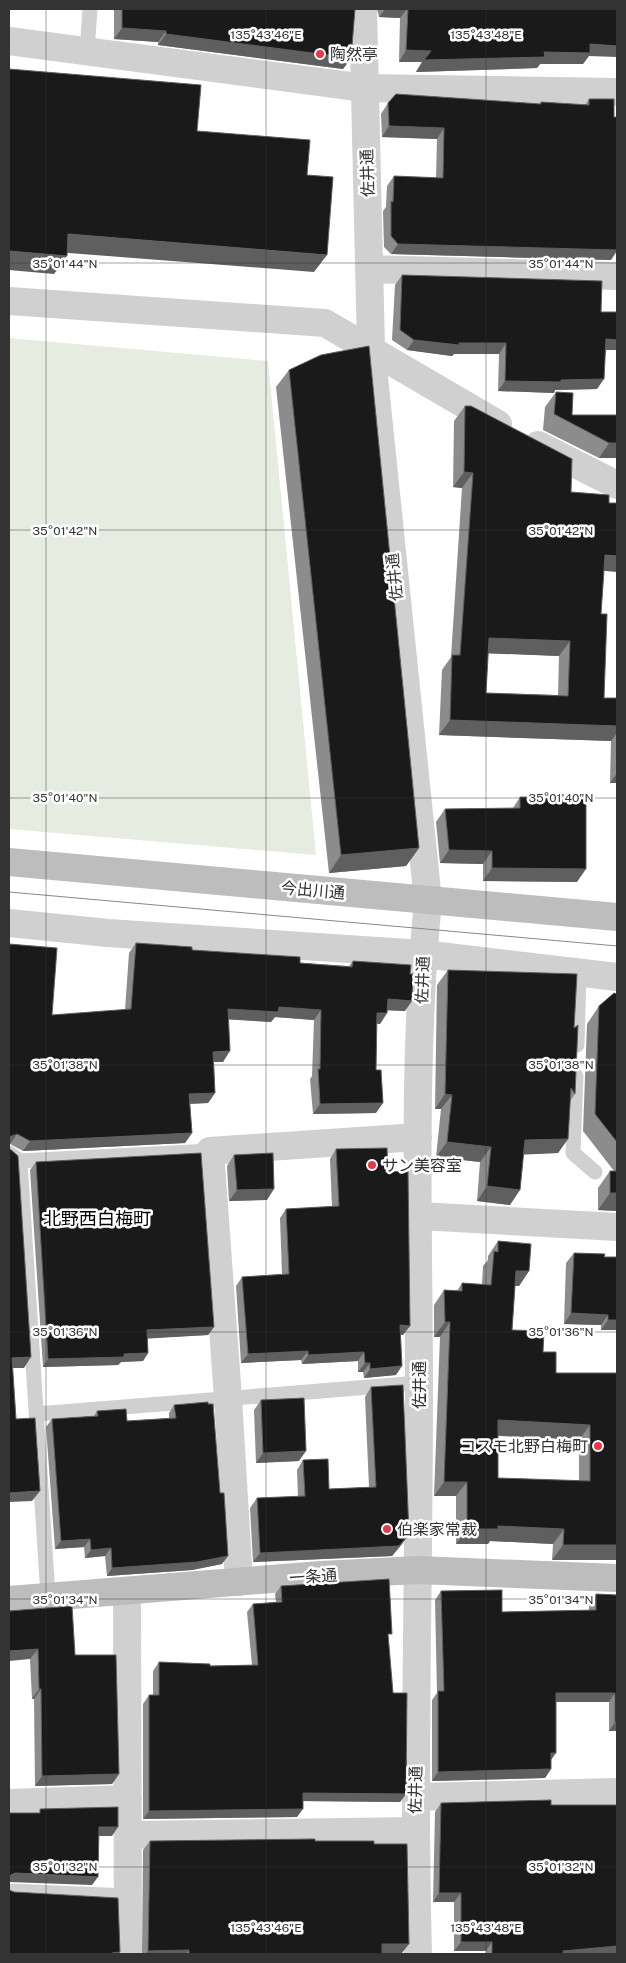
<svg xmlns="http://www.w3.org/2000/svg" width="626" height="1963" font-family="'Public Sans','Noto Sans JP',sans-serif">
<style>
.green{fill:#e6ecdf}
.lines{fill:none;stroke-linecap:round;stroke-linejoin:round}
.lane{stroke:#d0d0d0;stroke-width:15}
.street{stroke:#d0d0d0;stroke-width:28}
.secondary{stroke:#bdbdbd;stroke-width:28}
.tram{stroke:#888;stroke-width:1}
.wall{fill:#8c8c8c;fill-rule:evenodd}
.shaded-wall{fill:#5f5f5f}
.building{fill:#1a1a1a;stroke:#5f5f5f;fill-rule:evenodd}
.ticks{fill:none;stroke:#333;stroke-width:1;stroke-opacity:0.45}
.poi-dot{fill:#e63946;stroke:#fff;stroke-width:2}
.labels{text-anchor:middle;stroke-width:5;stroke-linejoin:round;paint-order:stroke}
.poi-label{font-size:16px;fill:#333;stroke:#fff;text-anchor:start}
.street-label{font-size:16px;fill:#333;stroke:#fff}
.neighbourhood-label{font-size:18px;fill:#000;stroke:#fff}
.ticks-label{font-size:12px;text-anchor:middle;fill:#333;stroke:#fff;stroke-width:5;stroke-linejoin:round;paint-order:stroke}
</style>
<rect width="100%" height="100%" fill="#fff"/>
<!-- green -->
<path class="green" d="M 9,338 L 268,361 L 316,855 L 9,829 Z"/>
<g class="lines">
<!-- lane -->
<path class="lane" d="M 87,51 L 90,9
M 577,1045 L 579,972
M 576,1076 L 573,1153 L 595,1172
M 9,1153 L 20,1161 L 210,1151
M 20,1161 L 48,1596
M 37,1414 L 419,1383
M 9,1891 L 128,1896"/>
<!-- street -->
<path class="street" d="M 363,9 L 371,348 L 428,901 C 412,1064 419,1229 419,1393 C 419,1580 413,1767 418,1954
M 9,41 L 365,88 L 617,92
M 370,269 L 617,276
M 9,301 L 325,323 L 498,424
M 538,445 L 617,485
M 9,923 L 108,933 L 423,954 L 617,977
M 419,1216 L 617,1227
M 239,1582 L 228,1398 L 210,1151 L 418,1137
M 127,1592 L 128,1954
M 415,1797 L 617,1792
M 9,1803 L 128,1799
M 128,1835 L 415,1831"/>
<!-- secondary -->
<path class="secondary" d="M 9,862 L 617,917
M 9,1600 L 321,1575 L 418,1570 L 617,1578"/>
<!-- tram -->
<path class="tram" d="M 9,892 L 617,946"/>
</g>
<!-- wall -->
<path class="wall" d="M 114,9 L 355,9 L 351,58 L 343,69 L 158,45 L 158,42 L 114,39 Z
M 377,9 L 617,9 L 583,64 L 540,64 L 537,68 L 416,72 L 422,62 L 399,62 L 400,18 L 379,17 Z
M 589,99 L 611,260 L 391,254 L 384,247 L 383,211 L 386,207 L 387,186 L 394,176 L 436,178 L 437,139 L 382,137 L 381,114 L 388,103 L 540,104 L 541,102 L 585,105 Z
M 402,275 L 601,312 L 617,312 L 617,350 L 606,350 L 597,389 L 555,390 L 554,393 L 498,391 L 499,354 L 454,354 L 452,356 L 407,350 L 392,340 L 395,285 Z
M 289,370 L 419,848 L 406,866 L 329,873 L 276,387 Z
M 556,392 L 572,415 L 617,415 L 617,458 L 599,458 L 543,430 L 545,407 Z
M 465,406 L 571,492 L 604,571 L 601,614 L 604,698 L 617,698 L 617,783 L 610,783 L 611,741 L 439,735 L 442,670 L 451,657 L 462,488 L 453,487 L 454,421 ZM 488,653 L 559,656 L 558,695 L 486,693 Z
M 520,797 L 577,882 L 483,881 L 483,864 L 440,863 L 436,822 L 445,809 L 513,808 Z
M 136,943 L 300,963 L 349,966 L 353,961 L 405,1011 L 387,1010 L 387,1013 L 380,1024 L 376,1023 L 376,1113 L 313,1114 L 310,1079 L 312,1076 L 314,1020 L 275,1017 L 271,1022 L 228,1019 L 223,1062 L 214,1062 L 215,1093 L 208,1103 L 190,1104 L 192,1133 L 185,1143 L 23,1151 L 10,1144 L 9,1144 L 9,944 L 52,1015 L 125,1010 L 129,953 Z
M 448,970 L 574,1028 L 575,1094 L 570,1101 L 568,1139 L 558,1153 L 524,1154 L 510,1205 L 477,1201 L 480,1162 L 436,1157 L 441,1109 L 435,1109 L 437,985 Z
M 617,994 L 617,1211 L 598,1210 L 598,1188 L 610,1171 L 614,1171 L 583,1131 L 587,1024 L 599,1006 Z
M 336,1149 L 388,1172 L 403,1335 L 401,1335 L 396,1375 L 364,1378 L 363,1372 L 358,1372 L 358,1361 L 302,1364 L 301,1360 L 241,1363 L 236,1286 L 242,1277 L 282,1274 L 280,1218 L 286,1209 L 332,1207 L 330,1159 Z
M 234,1155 L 267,1200 L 229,1201 L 227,1166 Z
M 36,1162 L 214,1327 L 208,1335 L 148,1338 L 148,1353 L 143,1361 L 121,1362 L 118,1365 L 43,1367 L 30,1170 Z
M 498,1241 L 529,1271 L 519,1286 L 515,1286 L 512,1330 L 543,1352 L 556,1373 L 617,1373 L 617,1560 L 552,1560 L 553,1544 L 490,1541 L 488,1544 L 456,1544 L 456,1496 L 434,1496 L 440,1337 L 434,1337 L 434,1305 L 444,1290 L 457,1291 L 462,1283 L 482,1285 L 483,1266 L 488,1260 L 488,1256 ZM 498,1436 L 579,1440 L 579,1481 L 498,1478 Z
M 574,1253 L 604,1257 L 617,1330 L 601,1330 L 601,1325 L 564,1324 L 566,1263 Z
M 371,1387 L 409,1534 L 402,1544 L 392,1556 L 253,1562 L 250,1508 L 257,1498 L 298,1497 L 297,1470 L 303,1460 L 329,1489 L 369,1487 L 365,1397 Z
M 261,1400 L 299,1461 L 256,1463 L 254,1410 Z
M 174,1405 L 222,1564 L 192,1570 L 107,1576 L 105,1556 L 85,1558 L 84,1547 L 55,1549 L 46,1427 L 52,1419 L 94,1416 L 97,1411 L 127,1421 L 169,1418 L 169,1413 Z
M 281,1586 L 388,1639 L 393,1693 L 406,1794 L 400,1802 L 303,1801 L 297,1817 L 143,1819 L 143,1704 L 149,1695 L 153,1695 L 153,1671 L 159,1662 L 210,1666 L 252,1665 L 247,1612 L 253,1604 L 276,1602 L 275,1594 Z
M 441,1591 L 502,1612 L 589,1611 L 589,1603 L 596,1594 L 617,1595 L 617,1731 L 609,1731 L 609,1702 L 556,1702 L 556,1753 L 551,1760 L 551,1769 L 545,1778 L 432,1781 L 432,1700 L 437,1693 L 435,1600 Z
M 9,1611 L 75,1655 L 119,1774 L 112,1784 L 35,1786 L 34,1699 L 32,1699 L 30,1659 Z
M 441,1803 L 551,1805 L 617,1954 L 486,1954 L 486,1951 L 454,1951 L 454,1902 L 433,1902 L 435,1812 Z
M 150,1841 L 315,1841 L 374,1844 L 402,1953 L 382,1953 L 382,1954 L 142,1954 L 143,1850 Z"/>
<!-- shaded-wall -->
<path class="shaded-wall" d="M 385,9 L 407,9 L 400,18 L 379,17 Z
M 122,28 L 166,31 L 158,42 L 114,39 Z
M 166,34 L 351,58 L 343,69 L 158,45 Z
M 590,44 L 617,46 L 617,57 L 589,56 L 583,64 L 540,64 L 537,68 L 416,72 L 422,62 L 399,62 L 406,50 L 544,52 Z
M 389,126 L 444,128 L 437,139 L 382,137 Z
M 68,234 L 327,255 L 314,272 L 56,252 Z
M 398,244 L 617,249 L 617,251 L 611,260 L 391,254 Z
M 9,251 L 67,256 L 54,274 L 9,270 Z
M 606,339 L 617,340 L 617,350 L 599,350 Z
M 414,340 L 506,343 L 499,354 L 454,354 L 452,356 L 407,350 Z
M 604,379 L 597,389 L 555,390 L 554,393 L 498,391 L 505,381 Z
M 609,443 L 617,443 L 617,458 L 599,458 Z
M 464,472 L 473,473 L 462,488 L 453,487 Z
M 605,555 L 617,556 L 617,572 L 594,570 Z
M 489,638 L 570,641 L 559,656 L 478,653 Z
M 450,720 L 617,726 L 617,733 L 611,741 L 439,735 Z
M 617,773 L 617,783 L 610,783 Z
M 419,848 L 406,866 L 329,873 L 341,855 Z
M 449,850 L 492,851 L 483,864 L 440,863 Z
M 492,868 L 586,869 L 577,882 L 483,881 Z
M 388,999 L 412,1001 L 405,1011 L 381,1010 Z
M 279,1007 L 321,1010 L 314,1020 L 275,1017 L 271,1022 L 221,1019 L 228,1009 Z
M 377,1013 L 387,1013 L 380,1024 L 369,1023 Z
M 230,1051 L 223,1062 L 206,1062 L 213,1052 Z
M 215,1093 L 208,1103 L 182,1104 L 189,1094 Z
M 445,1094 L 452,1095 L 441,1109 L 435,1109 Z
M 383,1103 L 376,1113 L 313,1114 L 320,1104 Z
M 192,1133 L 185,1143 L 23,1151 L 30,1141 Z
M 17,1134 L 10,1144 L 9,1144 L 9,1137 Z
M 568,1139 L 558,1153 L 515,1155 L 525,1140 Z
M 447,1142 L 491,1147 L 480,1162 L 436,1157 Z
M 487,1186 L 520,1190 L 510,1205 L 477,1201 Z
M 274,1189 L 267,1200 L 229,1201 L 237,1190 Z
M 610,1193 L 617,1193 L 617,1211 L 598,1210 Z
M 516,1271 L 529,1271 L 519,1286 L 506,1286 Z
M 571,1313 L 608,1315 L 601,1325 L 564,1324 Z
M 608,1320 L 617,1320 L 617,1330 L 601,1330 Z
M 445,1322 L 450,1322 L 440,1337 L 434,1337 Z
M 400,1325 L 410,1326 L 403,1335 L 394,1334 Z
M 214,1327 L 208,1335 L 141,1339 L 147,1330 Z
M 308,1351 L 301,1360 L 241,1363 L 248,1354 Z
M 364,1352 L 358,1361 L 302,1364 L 308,1355 Z
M 148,1353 L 143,1361 L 121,1362 L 118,1365 L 43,1367 L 48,1359 Z
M 31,1357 L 24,1368 L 9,1368 L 12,1358 Z
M 365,1363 L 370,1363 L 363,1372 L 358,1372 Z
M 402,1366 L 396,1375 L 364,1378 L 370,1369 Z
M 498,1420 L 590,1425 L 579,1440 L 488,1435 Z
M 306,1451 L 299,1461 L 256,1463 L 263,1453 Z
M 444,1482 L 467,1482 L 456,1496 L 434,1496 Z
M 40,1491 L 32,1501 L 9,1502 L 9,1493 Z
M 498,1526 L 564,1529 L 553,1544 L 490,1541 L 488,1544 L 456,1544 L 467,1529 Z
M 409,1534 L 402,1544 L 392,1556 L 253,1562 L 260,1553 Z
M 90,1539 L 84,1547 L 55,1549 L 61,1541 Z
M 563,1545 L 617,1545 L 617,1560 L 552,1560 Z
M 111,1548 L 105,1556 L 85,1558 L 91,1550 Z
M 228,1556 L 222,1564 L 192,1570 L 107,1576 L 112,1568 Z
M 38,1649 L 30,1659 L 9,1661 L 9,1651 Z
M 39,1689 L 41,1689 L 34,1699 L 32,1699 Z
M 556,1693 L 615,1693 L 609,1702 L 549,1702 Z
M 615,1722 L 617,1722 L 617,1731 L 609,1731 Z
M 551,1753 L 556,1753 L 549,1762 Z
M 551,1769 L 545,1778 L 432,1781 L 438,1772 Z
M 119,1774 L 112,1784 L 35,1786 L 42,1776 Z
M 303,1793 L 406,1794 L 400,1802 L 297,1801 Z
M 303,1809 L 297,1817 L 143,1819 L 149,1811 Z
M 99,1827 L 118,1827 L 112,1836 L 93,1836 Z
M 15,1873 L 98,1877 L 92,1885 L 9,1882 L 9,1876 Z
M 439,1893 L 461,1893 L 454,1902 L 433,1902 Z
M 461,1942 L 492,1942 L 486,1951 L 454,1951 Z
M 382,1944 L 409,1944 L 402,1953 L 376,1953 Z
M 617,1946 L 617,1954 L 560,1954 L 563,1951 Z
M 189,1950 L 186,1954 L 146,1954 L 148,1951 Z
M 120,1952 L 118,1954 L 111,1954 L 112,1953 Z"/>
<!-- building -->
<path class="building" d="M 122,9 L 355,9 L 351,58 L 166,34 L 166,31 L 122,28 Z
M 408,9 L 617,9 L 617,46 L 590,44 L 590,53 L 544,52 L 545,57 L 424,60 L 431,51 L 406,50 Z
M 9,69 L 201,85 L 197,131 L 310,140 L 307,175 L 333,177 L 327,255 L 68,234 L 67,256 L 9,251 Z
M 396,94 L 541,104 L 541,102 L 589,105 L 589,99 L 614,99 L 614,117 L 617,117 L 617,250 L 398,244 L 391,236 L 391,201 L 393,202 L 394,176 L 443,178 L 444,128 L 389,126 L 388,103 Z
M 402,275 L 602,281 L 601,312 L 617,312 L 617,340 L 606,339 L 604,379 L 561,380 L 561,382 L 505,381 L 506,343 L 459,343 L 459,345 L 414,340 L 400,330 Z
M 369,346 L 419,848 L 341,855 L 289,370 L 321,355 Z
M 556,392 L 573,393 L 572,415 L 617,415 L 617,443 L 609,443 L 554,414 Z
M 465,406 L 471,406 L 572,459 L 571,492 L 609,495 L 609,503 L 617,503 L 617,556 L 605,555 L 601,614 L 607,614 L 604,698 L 617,698 L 617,726 L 450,720 L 452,655 L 460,655 L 473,473 L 464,472 ZM 489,638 L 570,641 L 568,696 L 486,693 Z
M 520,797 L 586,798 L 586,869 L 492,868 L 492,851 L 449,850 L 445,809 L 520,808 Z
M 136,943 L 192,947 L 192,950 L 300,957 L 300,963 L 352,967 L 353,961 L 411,965 L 410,974 L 413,974 L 412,1001 L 388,999 L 387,1013 L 377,1013 L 376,1070 L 381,1070 L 383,1103 L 320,1104 L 318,1069 L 320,1069 L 321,1010 L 279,1007 L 278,1012 L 228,1009 L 230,1051 L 213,1052 L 215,1093 L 189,1094 L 192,1133 L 30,1141 L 17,1134 L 9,1137 L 9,944 L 57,948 L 52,1015 L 131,1009 Z
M 448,970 L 577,974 L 574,1028 L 578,1025 L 575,1094 L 571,1088 L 568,1139 L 525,1140 L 520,1190 L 487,1186 L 491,1147 L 447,1142 L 452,1095 L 445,1094 Z
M 614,993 L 617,994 L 617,1142 L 595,1114 L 599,1006 Z
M 9,1148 L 18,1156 L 31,1357 L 12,1358 L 16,1419 L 35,1418 L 40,1491 L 9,1493 Z
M 387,1148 L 388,1172 L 408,1171 L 410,1326 L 400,1325 L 402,1366 L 370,1369 L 370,1363 L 365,1363 L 364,1352 L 308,1355 L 308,1351 L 248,1354 L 242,1277 L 289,1274 L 286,1209 L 339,1206 L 336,1149 Z
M 201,1153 L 214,1327 L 147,1330 L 148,1353 L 124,1354 L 124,1357 L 48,1359 L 36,1162 Z
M 273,1153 L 274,1189 L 237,1190 L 234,1155 Z
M 610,1171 L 617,1171 L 617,1193 L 610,1193 Z
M 498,1241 L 531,1244 L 529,1271 L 516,1271 L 512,1330 L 544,1331 L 543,1352 L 556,1352 L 556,1373 L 617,1373 L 617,1545 L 563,1545 L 564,1529 L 498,1526 L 498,1529 L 467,1529 L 467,1482 L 444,1482 L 450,1322 L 445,1322 L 444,1290 L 462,1291 L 462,1283 L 491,1285 L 494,1251 L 498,1252 ZM 498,1420 L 590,1425 L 590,1481 L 498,1478 Z
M 574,1253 L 605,1254 L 604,1257 L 617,1257 L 617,1320 L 608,1320 L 608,1315 L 571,1313 Z
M 403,1385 L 409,1534 L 399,1546 L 260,1553 L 257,1498 L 305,1496 L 303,1460 L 328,1459 L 329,1489 L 376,1487 L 371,1387 Z
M 304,1398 L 306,1451 L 263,1453 L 261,1400 Z
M 208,1402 L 208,1404 L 213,1404 L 220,1493 L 224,1493 L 228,1556 L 197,1562 L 112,1568 L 111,1548 L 91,1550 L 90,1539 L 61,1541 L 52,1419 L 98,1416 L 97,1411 L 126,1409 L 127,1421 L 176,1418 L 174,1405 Z
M 389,1579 L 392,1634 L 388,1634 L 393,1693 L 407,1693 L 406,1794 L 303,1793 L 303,1809 L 149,1811 L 149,1695 L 159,1695 L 159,1662 L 210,1664 L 210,1666 L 258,1665 L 253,1604 L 282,1602 L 281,1586 Z
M 502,1590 L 502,1612 L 596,1610 L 596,1594 L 617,1595 L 617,1722 L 615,1722 L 615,1693 L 556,1693 L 556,1753 L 551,1753 L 551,1769 L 438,1772 L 438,1691 L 444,1691 L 441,1591 Z
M 72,1606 L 75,1655 L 116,1655 L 119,1774 L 42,1776 L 41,1689 L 39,1689 L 38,1649 L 9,1651 L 9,1611 Z
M 551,1800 L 551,1805 L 617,1805 L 617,1946 L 563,1951 L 563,1954 L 492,1954 L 492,1942 L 461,1942 L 461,1893 L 439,1893 L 441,1803 Z
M 118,1807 L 118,1827 L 99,1827 L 98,1877 L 15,1873 L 9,1876 L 9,1813 L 40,1813 L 40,1809 Z
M 315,1839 L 315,1841 L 374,1841 L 374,1844 L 407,1844 L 409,1944 L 382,1944 L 382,1954 L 189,1954 L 189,1950 L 148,1951 L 150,1841 Z
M 9,1889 L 9,1890 L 14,1892 L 118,1898 L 120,1952 L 112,1953 L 112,1954 L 9,1954 Z"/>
<!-- ticks -->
<path class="ticks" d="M 46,9 L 46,1954M 266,9 L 266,1954M 486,9 L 486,1954M 9,263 L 617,263M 9,530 L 617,530M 9,798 L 617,798M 9,1065 L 617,1065M 9,1332 L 617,1332M 9,1599 L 617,1599M 9,1867 L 617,1867"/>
<!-- markers -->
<g class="poi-dot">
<circle cx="320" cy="54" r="5"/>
<circle cx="372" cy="1165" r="5"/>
<circle cx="598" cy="1446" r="5"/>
<circle cx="387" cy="1529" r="5"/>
</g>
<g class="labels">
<!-- poi labels -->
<g class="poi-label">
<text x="330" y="60">陶然亭</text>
<text x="382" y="1171">サン美容室</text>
<text x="588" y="1452" text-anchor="end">コスモ北野白梅町</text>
<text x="397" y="1535">伯楽家常裁</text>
</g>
<!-- street labels -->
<g class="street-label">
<text transform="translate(367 173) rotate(-92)" y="6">佐井通</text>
<text transform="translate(394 577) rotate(-96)" y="6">佐井通</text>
<text transform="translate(313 890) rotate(5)" y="6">今出川通</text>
<text transform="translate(422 980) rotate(-88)" y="6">佐井通</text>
<text transform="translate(419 1385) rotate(-90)" y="6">佐井通</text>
<text transform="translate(313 1576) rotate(-4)" y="6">一条通</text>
<text transform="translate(415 1790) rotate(-89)" y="6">佐井通</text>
</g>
<!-- neighbourhood labels -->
<g class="neighbourhood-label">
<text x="97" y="1225">北野西白梅町</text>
</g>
</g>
<g class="ticks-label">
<text x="266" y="39">135°43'46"E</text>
<text x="486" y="39">135°43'48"E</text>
<text x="65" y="268">35°01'44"N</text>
<text x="561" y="268">35°01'44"N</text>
<text x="65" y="535">35°01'42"N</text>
<text x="561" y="535">35°01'42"N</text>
<text x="65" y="802">35°01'40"N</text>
<text x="561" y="802">35°01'40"N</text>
<text x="65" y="1069">35°01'38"N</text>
<text x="561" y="1069">35°01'38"N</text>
<text x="65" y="1336">35°01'36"N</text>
<text x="561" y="1336">35°01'36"N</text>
<text x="65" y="1604">35°01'34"N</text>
<text x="561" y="1604">35°01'34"N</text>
<text x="65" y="1871">35°01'32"N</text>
<text x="561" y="1871">35°01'32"N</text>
<text x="266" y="1932">135°43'46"E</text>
<text x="486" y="1932">135°43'48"E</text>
</g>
<!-- border -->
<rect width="626" height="1963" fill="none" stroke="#333333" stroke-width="20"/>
</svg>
